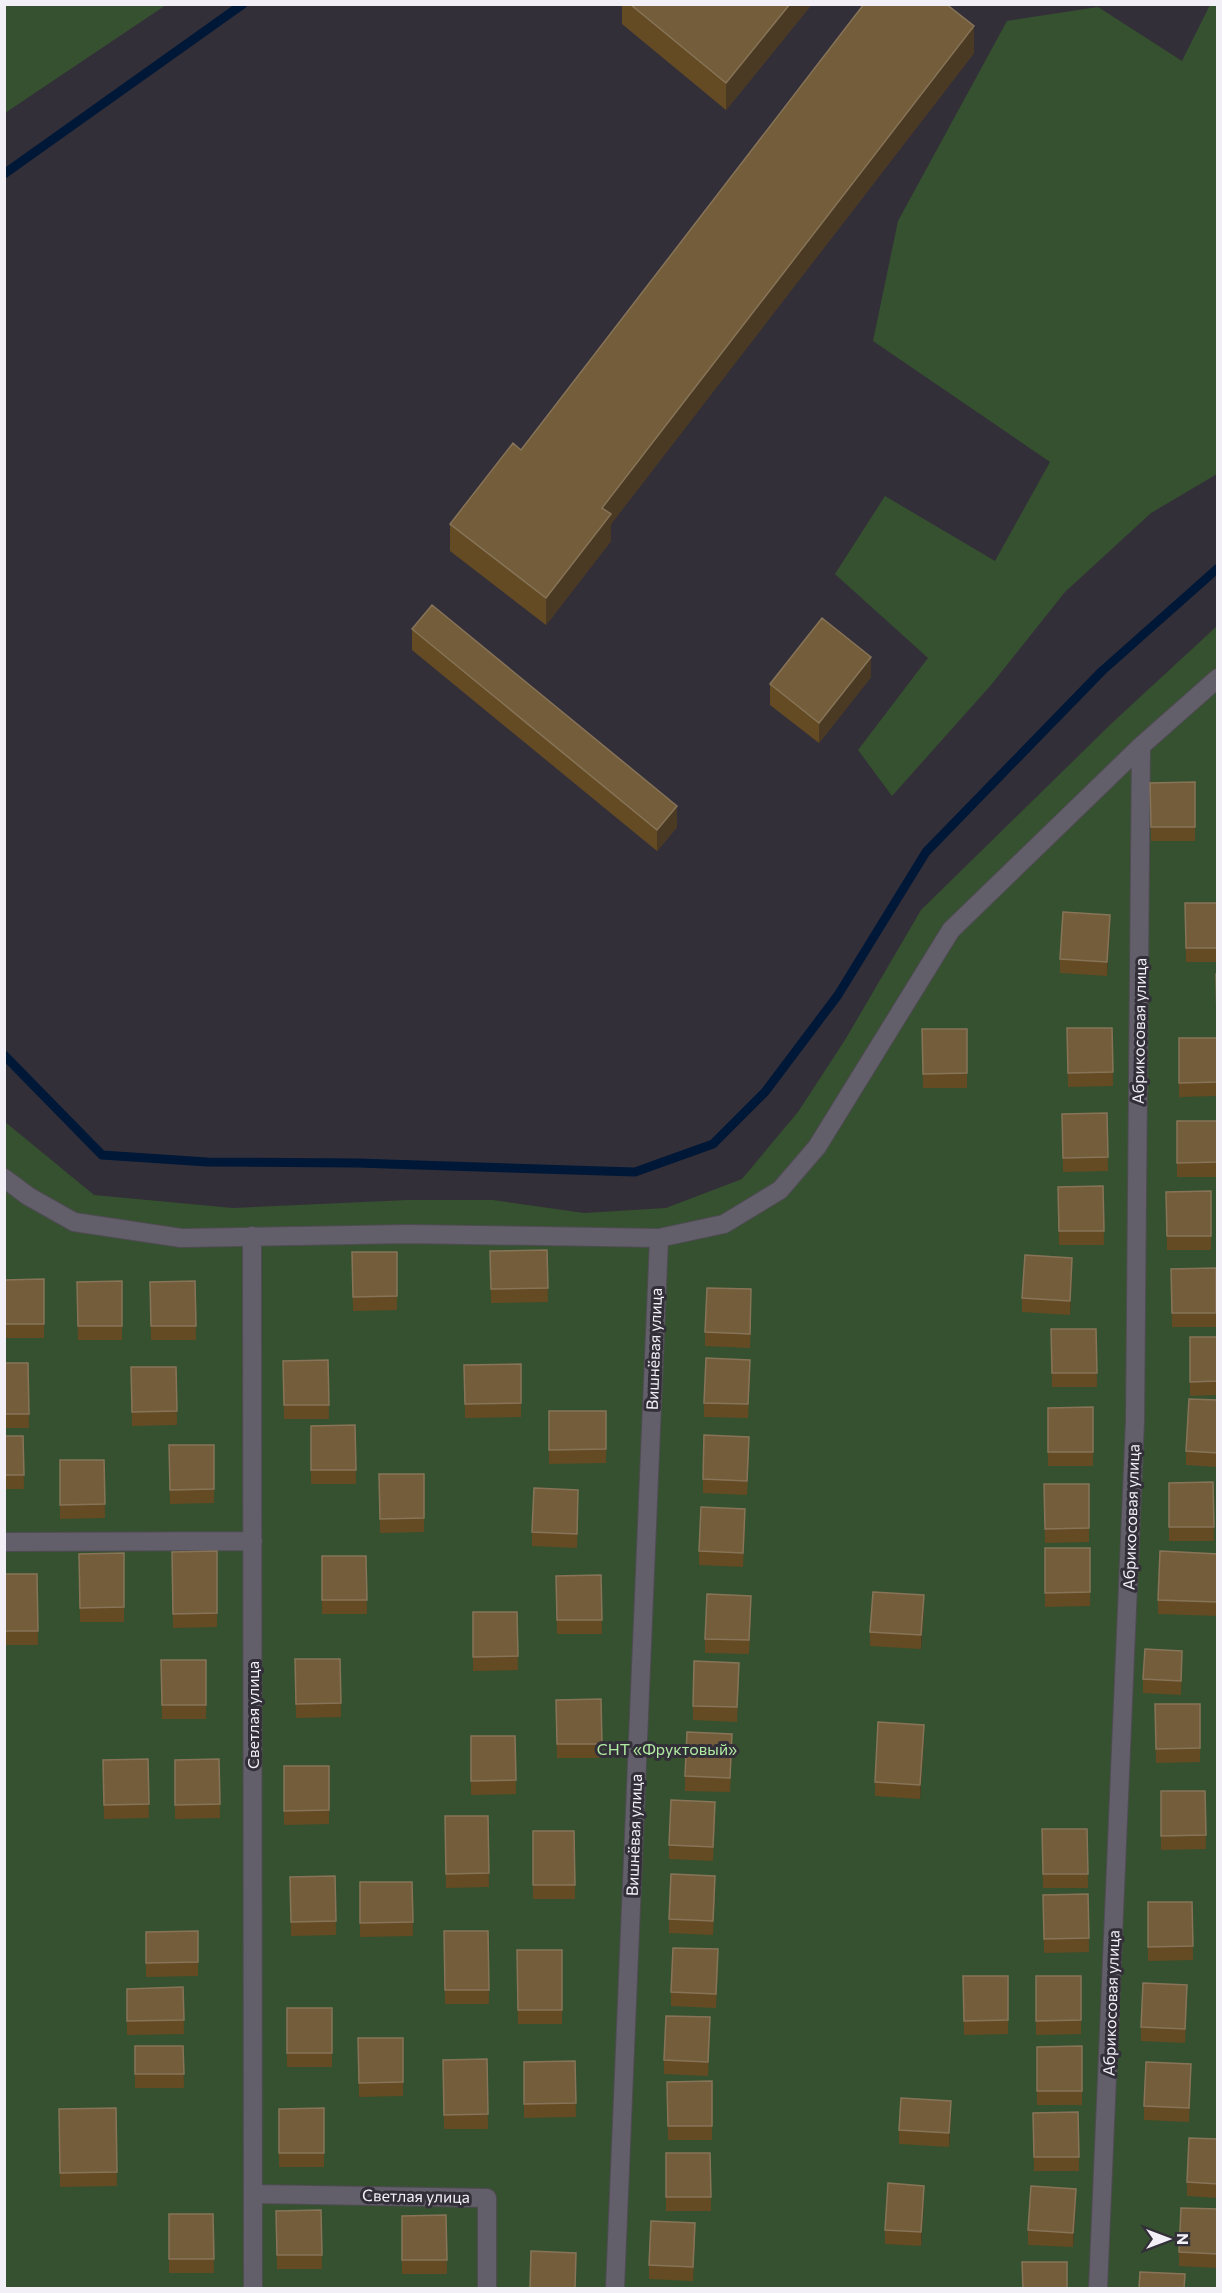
<svg xmlns="http://www.w3.org/2000/svg" width="1222" height="2293" font-family="Commissioner,sans-serif">
<style>
.green{fill:#36512f}
.lines{fill:none;stroke-linecap:round;stroke-linejoin:round}
.stream{stroke:#001837;stroke-width:9}
.minor-casing{stroke:#4f4b53;stroke-width:20}
.minor{stroke:#635f6a;stroke-width:18}
.wall{fill:#644b24}
.shaded-wall{fill:#4a3923}
.building{fill:#735d3a;stroke:#877458;stroke-width:1.5}
.labels{text-anchor:middle;stroke-width:6;stroke-linejoin:round;paint-order:stroke}
.street-label{font-size:16px;fill:#f2eff6;stroke:#332f39}
.park-label{font-size:16px;fill:#b1eca3;stroke:#332f39}
</style>
<rect width="100%" height="100%" fill="#332f39"/>
<!-- green -->
<path class="green" d="M 5,4 L 166,4 L 166,5 L 5,113 Z
M 1210,5 L 1218,5 L 1217,474 L 1151,513 L 1065,592 L 991,685 L 892,796 L 858,750 L 928,658 L 835,574 L 885,496 L 995,561 L 1050,462 L 873,341 L 898,221 L 1007,21 L 1098,7 L 1182,61 Z
M 1217,626 L 1217,2288 L 5,2288 L 4,1121 L 94,1195 L 233,1208 L 408,1200 L 493,1200 L 584,1213 L 666,1208 L 742,1179 L 798,1112 L 845,1040 L 921,910 L 1112,723 Z"/>
<g class="lines">
<!-- stream -->
<path class="stream" d="M 4,174 L 243,4
M 4,1055 L 102,1155 L 207,1162 L 357,1163 L 635,1172 L 713,1144 L 765,1092 L 838,995 L 926,852 L 1102,671 L 1218,568"/>
<!-- minor casing -->
<g class="minor-casing">
<path id="minor" d="M 4,1178 L 28,1196 L 74,1222 L 181,1238 L 408,1234 L 659,1238 L 724,1224 L 780,1190 L 817,1147 L 951,930 L 1141,746 L 1218,678
M 252,1236 L 253,2288
M 4,1542 L 253,1541
M 253,2194 L 487,2198 L 487,2288
M 615,2288 L 659,1238
M 1098,2288 L 1135,1421 L 1141,746"/>
</g>
<!-- minor -->
<use href="#minor" class="minor"/>
</g>
<!-- wall -->
<path class="wall" d="M 622,4 L 812,4 L 726,110 L 622,24 Z
M 974,53 L 611,524 L 611,541 L 546,625 L 450,551 L 450,524 L 521,450 Z
M 412,629 L 677,827 L 657,851 L 412,650 Z
M 871,677 L 819,743 L 770,705 L 770,684 Z
M 1195,782 L 1195,841 L 1151,841 L 1150,783 Z
M 1185,903 L 1218,903 L 1218,962 L 1186,962 Z
M 1110,930 L 1107,976 L 1060,973 L 1060,959 Z
M 1067,1028 L 1112,1028 L 1113,1086 L 1068,1087 Z
M 922,1029 L 967,1029 L 967,1088 L 923,1088 Z
M 1179,1038 L 1218,1038 L 1218,1096 L 1179,1097 Z
M 1107,1113 L 1108,1171 L 1063,1172 L 1062,1114 Z
M 1177,1121 L 1218,1121 L 1218,1177 L 1177,1177 Z
M 1103,1186 L 1104,1245 L 1059,1245 L 1058,1187 Z
M 1211,1191 L 1211,1250 L 1167,1250 L 1166,1192 Z
M 547,1250 L 548,1302 L 491,1303 L 490,1251 Z
M 352,1252 L 397,1252 L 397,1310 L 353,1311 Z
M 1216,1268 L 1216,1327 L 1172,1327 L 1171,1269 Z
M 1072,1272 L 1070,1315 L 1022,1312 L 1022,1298 Z
M 44,1279 L 44,1338 L 4,1338 L 4,1280 Z
M 122,1281 L 122,1340 L 78,1340 L 77,1282 Z
M 195,1281 L 196,1340 L 151,1340 L 150,1282 Z
M 751,1303 L 750,1348 L 705,1346 L 705,1332 Z
M 1051,1329 L 1096,1329 L 1097,1387 L 1052,1387 Z
M 1190,1337 L 1218,1337 L 1218,1395 L 1190,1396 Z
M 328,1360 L 329,1419 L 284,1419 L 283,1361 Z
M 4,1363 L 28,1363 L 29,1428 L 4,1428 Z
M 521,1364 L 521,1417 L 465,1418 L 464,1365 Z
M 131,1367 L 176,1367 L 177,1425 L 132,1426 Z
M 750,1374 L 748,1418 L 704,1417 L 704,1403 Z
M 1218,1400 L 1218,1467 L 1186,1465 L 1186,1451 Z
M 1093,1407 L 1093,1466 L 1048,1466 L 1048,1408 Z
M 549,1411 L 606,1411 L 606,1463 L 549,1464 Z
M 355,1425 L 356,1484 L 311,1484 L 311,1426 Z
M 4,1436 L 23,1436 L 24,1489 L 4,1489 Z
M 169,1445 L 214,1445 L 214,1503 L 170,1504 Z
M 749,1451 L 747,1495 L 703,1493 L 703,1479 Z
M 60,1460 L 104,1460 L 105,1518 L 60,1519 Z
M 379,1474 L 424,1474 L 424,1532 L 380,1533 Z
M 1213,1482 L 1214,1541 L 1169,1541 L 1169,1483 Z
M 1044,1484 L 1089,1484 L 1089,1542 L 1045,1543 Z
M 578,1504 L 577,1548 L 532,1546 L 532,1532 Z
M 745,1523 L 743,1567 L 699,1565 L 699,1551 Z
M 1045,1548 L 1090,1548 L 1090,1606 L 1045,1607 Z
M 217,1551 L 217,1627 L 173,1628 L 172,1552 Z
M 124,1553 L 124,1622 L 80,1622 L 79,1554 Z
M 1218,1554 L 1218,1616 L 1158,1614 L 1158,1600 Z
M 322,1556 L 366,1556 L 367,1614 L 322,1614 Z
M 4,1574 L 37,1574 L 38,1645 L 4,1645 Z
M 601,1575 L 602,1634 L 557,1634 L 556,1576 Z
M 924,1609 L 921,1649 L 870,1646 L 870,1632 Z
M 751,1610 L 749,1654 L 705,1653 L 705,1639 Z
M 473,1612 L 517,1612 L 518,1670 L 473,1671 Z
M 295,1659 L 340,1659 L 341,1717 L 296,1718 Z
M 161,1660 L 206,1660 L 206,1719 L 162,1719 Z
M 1182,1665 L 1181,1695 L 1143,1693 L 1143,1679 Z
M 739,1677 L 737,1722 L 693,1720 L 693,1706 Z
M 601,1699 L 602,1758 L 557,1758 L 556,1700 Z
M 1155,1704 L 1200,1704 L 1200,1762 L 1156,1763 Z
M 471,1736 L 515,1736 L 516,1794 L 471,1795 Z
M 924,1739 L 920,1799 L 875,1796 L 875,1782 Z
M 732,1748 L 730,1792 L 685,1791 L 685,1776 Z
M 148,1759 L 149,1818 L 104,1819 L 103,1760 Z
M 219,1759 L 220,1818 L 175,1819 L 175,1760 Z
M 284,1766 L 329,1766 L 329,1824 L 284,1825 Z
M 1161,1791 L 1205,1791 L 1206,1849 L 1161,1850 Z
M 445,1816 L 488,1816 L 489,1887 L 446,1888 Z
M 715,1816 L 713,1861 L 669,1859 L 669,1845 Z
M 1042,1829 L 1087,1829 L 1088,1888 L 1043,1888 Z
M 533,1831 L 574,1831 L 575,1899 L 533,1899 Z
M 335,1876 L 336,1935 L 291,1936 L 290,1877 Z
M 360,1882 L 412,1882 L 413,1936 L 360,1937 Z
M 715,1890 L 713,1935 L 669,1933 L 669,1919 Z
M 1088,1894 L 1089,1952 L 1044,1953 L 1043,1895 Z
M 1148,1902 L 1192,1902 L 1193,1960 L 1148,1961 Z
M 198,1931 L 198,1976 L 146,1977 L 146,1932 Z
M 444,1931 L 488,1931 L 489,2004 L 445,2004 Z
M 517,1950 L 562,1950 L 562,2024 L 518,2024 Z
M 718,1963 L 716,2008 L 671,2006 L 671,1992 Z
M 963,1976 L 1008,1976 L 1008,2034 L 964,2035 Z
M 1036,1976 L 1081,1976 L 1081,2034 L 1036,2035 Z
M 183,1987 L 184,2034 L 127,2035 L 127,1989 Z
M 1187,1999 L 1185,2043 L 1141,2041 L 1141,2027 Z
M 287,2008 L 332,2008 L 332,2067 L 287,2067 Z
M 710,2031 L 708,2076 L 664,2074 L 664,2060 Z
M 358,2038 L 403,2038 L 403,2096 L 359,2097 Z
M 135,2046 L 183,2046 L 184,2088 L 135,2088 Z
M 1082,2046 L 1082,2105 L 1037,2105 L 1037,2047 Z
M 487,2059 L 488,2129 L 444,2129 L 443,2060 Z
M 575,2061 L 576,2117 L 524,2118 L 524,2062 Z
M 1191,2078 L 1189,2122 L 1144,2120 L 1144,2106 Z
M 712,2081 L 712,2140 L 668,2140 L 667,2082 Z
M 116,2108 L 117,2186 L 60,2187 L 59,2109 Z
M 324,2108 L 324,2167 L 279,2167 L 279,2109 Z
M 1078,2112 L 1079,2171 L 1034,2171 L 1033,2113 Z
M 951,2115 L 949,2147 L 899,2144 L 899,2130 Z
M 1218,2139 L 1218,2198 L 1187,2196 L 1187,2182 Z
M 666,2153 L 710,2153 L 711,2211 L 666,2211 Z
M 924,2200 L 921,2246 L 885,2244 L 885,2230 Z
M 1076,2203 L 1073,2247 L 1028,2245 L 1028,2230 Z
M 1218,2209 L 1218,2268 L 1179,2266 L 1179,2252 Z
M 321,2210 L 322,2269 L 277,2269 L 276,2211 Z
M 169,2214 L 213,2214 L 214,2273 L 169,2273 Z
M 446,2215 L 447,2274 L 402,2274 L 402,2216 Z
M 695,2237 L 693,2281 L 649,2279 L 649,2265 Z"/>
<!-- shaded-wall -->
<path class="shaded-wall" d="M 790,4 L 812,4 L 726,110 L 726,83 Z
M 974,26 L 974,53 L 611,524 L 611,541 L 546,625 L 546,598 L 602,508 Z
M 871,657 L 871,677 L 819,743 L 819,723 Z
M 677,806 L 677,827 L 657,851 L 657,830 Z
M 1110,915 L 1110,930 L 1107,976 L 1107,962 Z
M 1072,1258 L 1072,1272 L 1070,1315 L 1070,1301 Z
M 924,1595 L 924,1609 L 921,1649 L 921,1635 Z
M 924,1725 L 924,1739 L 920,1799 L 920,1785 Z
M 951,2101 L 951,2115 L 949,2147 L 949,2133 Z
M 924,2186 L 924,2200 L 921,2246 L 921,2232 Z
M 1076,2189 L 1076,2203 L 1073,2247 L 1073,2233 Z"/>
<!-- building -->
<path class="building" d="M 630,4 L 790,4 L 726,83 Z
M 864,4 L 946,4 L 974,26 L 602,508 L 611,514 L 546,598 L 450,524 L 513,443 L 521,450 Z
M 432,605 L 677,806 L 657,830 L 412,629 Z
M 822,618 L 871,657 L 819,723 L 770,684 Z
M 1195,782 L 1195,827 L 1151,827 L 1150,783 Z
M 1185,903 L 1218,903 L 1218,948 L 1186,948 Z
M 1063,912 L 1110,915 L 1107,962 L 1060,959 Z
M 1216,974 L 1218,974 L 1218,1019 L 1217,1019 Z
M 1067,1028 L 1112,1028 L 1113,1072 L 1068,1073 Z
M 922,1029 L 967,1029 L 967,1073 L 923,1074 Z
M 1179,1038 L 1218,1038 L 1218,1082 L 1179,1083 Z
M 1107,1113 L 1108,1157 L 1063,1158 L 1062,1114 Z
M 1177,1121 L 1218,1121 L 1218,1162 L 1177,1163 Z
M 1103,1186 L 1104,1231 L 1059,1231 L 1058,1187 Z
M 1211,1191 L 1211,1236 L 1167,1236 L 1166,1192 Z
M 547,1250 L 548,1288 L 491,1289 L 490,1251 Z
M 352,1252 L 397,1252 L 397,1296 L 353,1297 Z
M 1025,1255 L 1072,1258 L 1070,1301 L 1022,1298 Z
M 1216,1268 L 1216,1313 L 1172,1313 L 1171,1269 Z
M 44,1279 L 44,1324 L 4,1324 L 4,1280 Z
M 122,1281 L 122,1326 L 78,1326 L 77,1282 Z
M 195,1281 L 196,1326 L 151,1326 L 150,1282 Z
M 707,1288 L 751,1289 L 750,1334 L 705,1332 Z
M 1051,1329 L 1096,1329 L 1097,1373 L 1052,1373 Z
M 1190,1337 L 1218,1337 L 1218,1381 L 1190,1382 Z
M 706,1358 L 750,1360 L 748,1404 L 704,1403 Z
M 328,1360 L 329,1405 L 284,1405 L 283,1361 Z
M 4,1363 L 28,1363 L 29,1414 L 4,1414 Z
M 521,1364 L 521,1403 L 465,1404 L 464,1365 Z
M 131,1367 L 176,1367 L 177,1411 L 132,1412 Z
M 1189,1399 L 1218,1400 L 1218,1453 L 1186,1451 Z
M 1093,1407 L 1093,1452 L 1048,1452 L 1048,1408 Z
M 549,1411 L 606,1411 L 606,1449 L 549,1450 Z
M 355,1425 L 356,1470 L 311,1470 L 311,1426 Z
M 704,1435 L 749,1437 L 747,1481 L 703,1479 Z
M 4,1436 L 23,1436 L 24,1475 L 4,1475 Z
M 169,1445 L 214,1445 L 214,1489 L 170,1490 Z
M 60,1460 L 104,1460 L 105,1504 L 60,1505 Z
M 379,1474 L 424,1474 L 424,1518 L 380,1519 Z
M 1213,1482 L 1214,1527 L 1169,1527 L 1169,1483 Z
M 1044,1484 L 1089,1484 L 1089,1528 L 1045,1529 Z
M 534,1488 L 578,1490 L 577,1534 L 532,1532 Z
M 701,1507 L 745,1509 L 743,1553 L 699,1551 Z
M 1045,1548 L 1090,1548 L 1090,1592 L 1045,1593 Z
M 217,1551 L 217,1613 L 173,1614 L 172,1552 Z
M 1160,1551 L 1218,1554 L 1218,1602 L 1158,1600 Z
M 124,1553 L 124,1607 L 80,1608 L 79,1554 Z
M 322,1556 L 366,1556 L 367,1600 L 322,1600 Z
M 4,1574 L 37,1574 L 38,1631 L 4,1631 Z
M 601,1575 L 602,1620 L 557,1620 L 556,1576 Z
M 873,1592 L 924,1595 L 921,1635 L 870,1632 Z
M 707,1594 L 751,1596 L 749,1640 L 705,1639 Z
M 473,1612 L 517,1612 L 518,1656 L 473,1657 Z
M 1145,1649 L 1182,1651 L 1181,1681 L 1143,1679 Z
M 295,1659 L 340,1659 L 341,1703 L 296,1704 Z
M 161,1660 L 206,1660 L 206,1705 L 162,1705 Z
M 694,1661 L 739,1663 L 737,1707 L 693,1706 Z
M 601,1699 L 602,1744 L 557,1744 L 556,1700 Z
M 1155,1704 L 1200,1704 L 1200,1748 L 1156,1749 Z
M 878,1722 L 924,1725 L 920,1785 L 875,1782 Z
M 687,1732 L 732,1734 L 730,1778 L 685,1776 Z
M 471,1736 L 515,1736 L 516,1780 L 471,1781 Z
M 148,1759 L 149,1804 L 104,1805 L 103,1760 Z
M 219,1759 L 220,1804 L 175,1805 L 175,1760 Z
M 284,1766 L 329,1766 L 329,1810 L 284,1811 Z
M 1161,1791 L 1205,1791 L 1206,1835 L 1161,1836 Z
M 671,1800 L 715,1802 L 713,1847 L 669,1845 Z
M 445,1816 L 488,1816 L 489,1873 L 446,1874 Z
M 1042,1829 L 1087,1829 L 1088,1874 L 1043,1874 Z
M 533,1831 L 574,1831 L 575,1885 L 533,1885 Z
M 671,1874 L 715,1876 L 713,1921 L 669,1919 Z
M 335,1876 L 336,1921 L 291,1922 L 290,1877 Z
M 360,1882 L 412,1882 L 413,1922 L 360,1923 Z
M 1088,1894 L 1089,1938 L 1044,1939 L 1043,1895 Z
M 1148,1902 L 1192,1902 L 1193,1946 L 1148,1947 Z
M 198,1931 L 198,1962 L 146,1963 L 146,1932 Z
M 444,1931 L 488,1931 L 489,1990 L 445,1990 Z
M 673,1948 L 718,1949 L 716,1994 L 671,1992 Z
M 517,1950 L 562,1950 L 562,2010 L 518,2010 Z
M 963,1976 L 1008,1976 L 1008,2020 L 964,2021 Z
M 1036,1976 L 1081,1976 L 1081,2020 L 1036,2021 Z
M 1143,1983 L 1187,1985 L 1185,2029 L 1141,2027 Z
M 183,1987 L 184,2020 L 127,2021 L 127,1989 Z
M 287,2008 L 332,2008 L 332,2053 L 287,2053 Z
M 666,2016 L 710,2017 L 708,2062 L 664,2060 Z
M 358,2038 L 403,2038 L 403,2082 L 359,2083 Z
M 135,2046 L 183,2046 L 184,2074 L 135,2074 Z
M 1082,2046 L 1082,2091 L 1037,2091 L 1037,2047 Z
M 487,2059 L 488,2114 L 444,2115 L 443,2060 Z
M 575,2061 L 576,2103 L 524,2104 L 524,2062 Z
M 1146,2062 L 1191,2064 L 1189,2108 L 1144,2106 Z
M 712,2081 L 712,2126 L 668,2126 L 667,2082 Z
M 901,2098 L 951,2101 L 949,2133 L 899,2130 Z
M 116,2108 L 117,2172 L 60,2173 L 59,2109 Z
M 324,2108 L 324,2153 L 279,2153 L 279,2109 Z
M 1078,2112 L 1079,2157 L 1034,2157 L 1033,2113 Z
M 1189,2138 L 1218,2139 L 1218,2184 L 1187,2182 Z
M 666,2153 L 710,2153 L 711,2197 L 666,2197 Z
M 888,2183 L 924,2186 L 921,2232 L 885,2230 Z
M 1031,2186 L 1076,2189 L 1073,2233 L 1028,2230 Z
M 1181,2208 L 1218,2209 L 1218,2254 L 1179,2252 Z
M 321,2210 L 322,2255 L 277,2255 L 276,2211 Z
M 169,2214 L 213,2214 L 214,2259 L 169,2259 Z
M 446,2215 L 447,2260 L 402,2260 L 402,2216 Z
M 651,2221 L 695,2223 L 693,2267 L 649,2265 Z
M 531,2251 L 576,2253 L 575,2289 L 530,2289 Z
M 1022,2262 L 1067,2262 L 1067,2289 L 1023,2289 Z
M 1140,2272 L 1185,2274 L 1184,2289 L 1139,2289 Z"/>
<g class="labels">
<!-- street labels -->
<g class="street-label">
<text transform="translate(1139 1031) rotate(-89)" y="6">Абрикосовая улица</text>
<text transform="translate(654 1349) rotate(-88)" y="6">Вишнёвая улица</text>
<text transform="translate(1131 1517) rotate(-88)" y="6">Абрикосовая улица</text>
<text transform="translate(253 1715) rotate(-90)" y="6">Светлая улица</text>
<text transform="translate(634 1835) rotate(-88)" y="6">Вишнёвая улица</text>
<text transform="translate(1111 2003) rotate(-88)" y="6">Абрикосовая улица</text>
<text transform="translate(416 2196) rotate(1)" y="6">Светлая улица</text>
</g>
<!-- park labels -->
<g class="park-label">
<text x="667" y="1755">СНТ «Фруктовый»</text>
</g>
</g>
<!-- border -->
<rect width="1222" height="2293" fill="none" stroke="#f2eff6" stroke-width="12"/>
<!-- north arrow -->
<g transform="translate(1168 2239) rotate(90)" stroke="#332f39" stroke-width="4.5" paint-order="stroke">
<path d="M0-4.5L10 22L0 15L-10 22Z" fill="#f2eff6"/>
<text y="-9" font-size="16" font-weight="bold" text-anchor="middle" fill="#f2eff6">N</text>
</g>
</svg>
